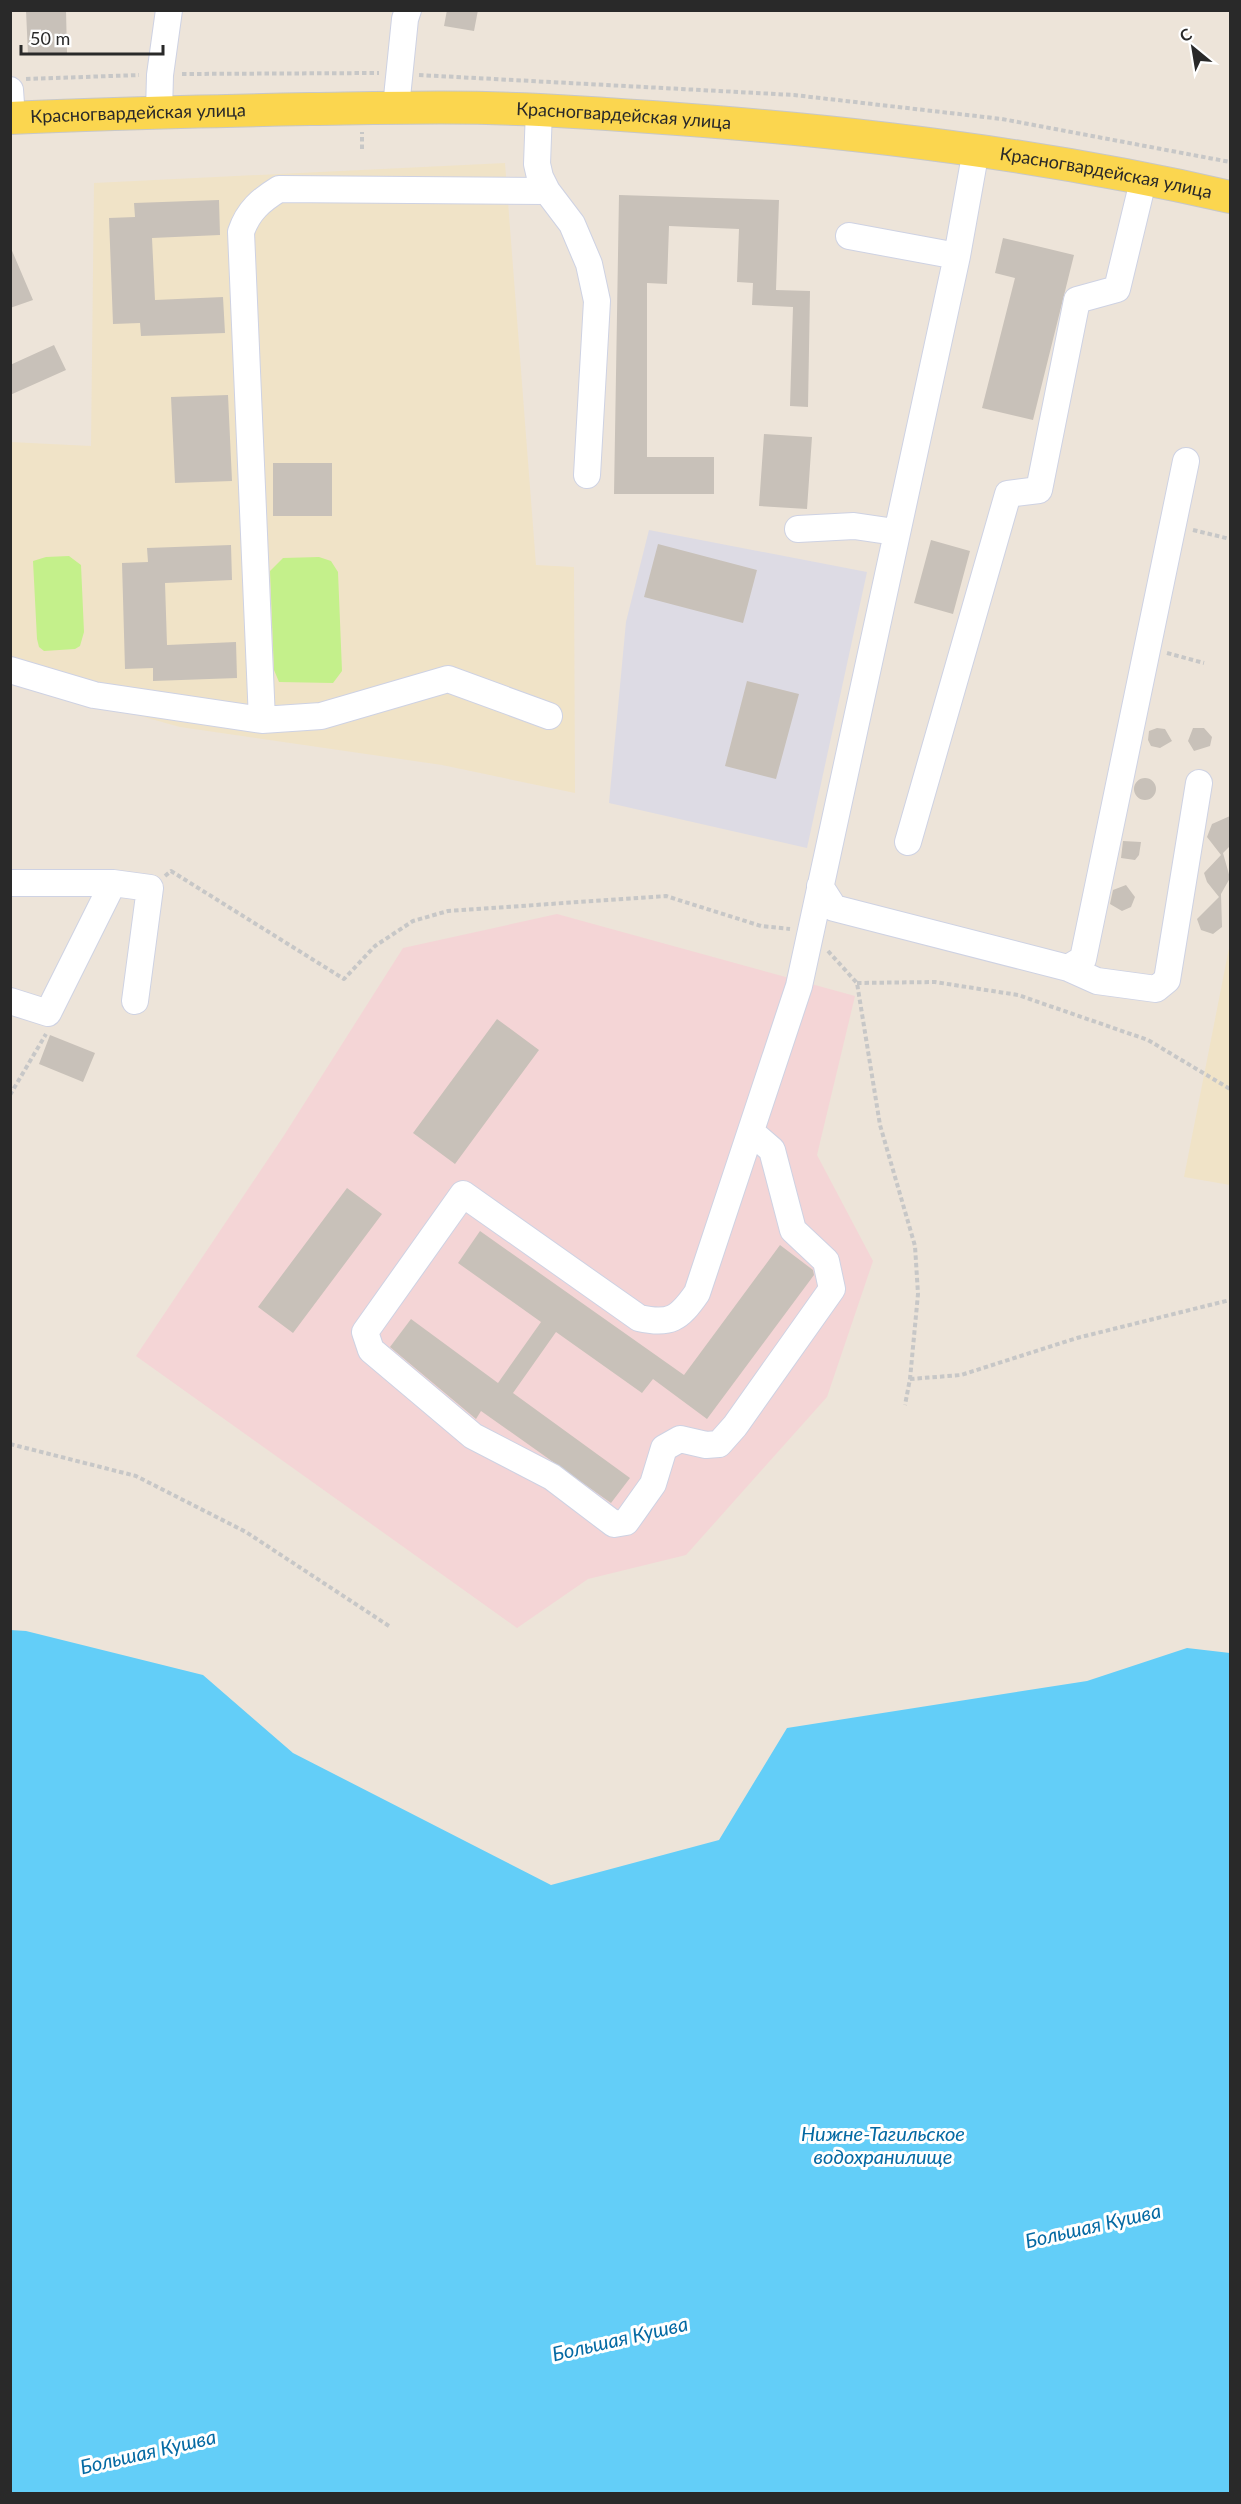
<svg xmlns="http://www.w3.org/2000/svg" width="1241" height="2504" font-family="Lato,sans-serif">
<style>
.industrial{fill:#dddbe4}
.education{fill:#f0e3c7}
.medical{fill:#f4d5d6}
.pitch{fill:#c4f08b}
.water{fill:#63cef8}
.building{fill:#c8c1b9}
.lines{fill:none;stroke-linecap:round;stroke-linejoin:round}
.minor-casing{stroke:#ced2e3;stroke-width:28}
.major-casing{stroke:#c7c7c7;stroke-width:34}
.path{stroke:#c7c7c7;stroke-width:4;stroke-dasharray:4.5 3;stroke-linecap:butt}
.minor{stroke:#fff;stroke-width:26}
.major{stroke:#fbd64f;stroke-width:32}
.labels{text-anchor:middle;stroke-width:6;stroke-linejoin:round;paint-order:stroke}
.street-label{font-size:18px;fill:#292929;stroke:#fff}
.water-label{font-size:20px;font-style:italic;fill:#0369a3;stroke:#fff}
</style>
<rect width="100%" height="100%" fill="#ede4d9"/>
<!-- industrial -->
<path class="industrial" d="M 649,530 L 867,572 L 807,848 L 609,803 L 626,622 Z"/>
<!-- education -->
<path class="education" d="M 505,163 L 536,565 L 574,567 L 575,793 L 442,765 L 180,727 L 11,680 L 10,442 L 91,446 L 94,183 Z
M 1230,943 L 1230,1185 L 1184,1177 Z"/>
<!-- medical -->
<path class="medical" d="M 557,914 L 855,996 L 817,1155 L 873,1261 L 827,1397 L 686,1555 L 588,1579 L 517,1628 L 136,1356 L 283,1137 L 403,948 Z"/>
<!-- pitch -->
<path class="pitch" d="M 69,556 L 81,565 L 84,632 L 80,646 L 75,649 L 44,651 L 39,647 L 37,639 L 33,561 L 46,557 Z
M 319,557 L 331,561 L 338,572 L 342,671 L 333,683 L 279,682 L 274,670 L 270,571 L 283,558 Z"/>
<!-- water -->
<path class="water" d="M 10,1630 L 26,1631 L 203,1675 L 293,1753 L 551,1885 L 719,1840 L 787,1728 L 1087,1681 L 1187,1648 L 1230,1653 L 1230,2493 L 11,2493 Z"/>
<!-- building -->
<path class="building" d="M 26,10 L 66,10 L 67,53 L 28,55 Z
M 447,10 L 478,10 L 474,31 L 444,26 Z
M 619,195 L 779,200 L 776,290 L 810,291 L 808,407 L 790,406 L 793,307 L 752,305 L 753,283 L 737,282 L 739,229 L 669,226 L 667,284 L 647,283 L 647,457 L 714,457 L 714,494 L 614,494 Z
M 219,200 L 220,235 L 152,238 L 155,300 L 223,297 L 225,333 L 141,336 L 140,323 L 113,324 L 109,218 L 135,217 L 134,203 Z
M 1003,238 L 1074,255 L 1033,420 L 982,408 L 1015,278 L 995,273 Z
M 10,246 L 33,300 L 10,308 Z
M 54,345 L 66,370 L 10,395 L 10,365 Z
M 228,395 L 232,481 L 175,483 L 171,397 Z
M 764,434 L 812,437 L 807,509 L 759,506 Z
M 273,463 L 332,463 L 332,516 L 273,516 Z
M 931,540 L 970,551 L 953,614 L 914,603 Z
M 658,544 L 757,570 L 743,623 L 644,597 Z
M 231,545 L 232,580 L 165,583 L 167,645 L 236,642 L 237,678 L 153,681 L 153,668 L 125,669 L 122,563 L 148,562 L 147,548 Z
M 747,681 L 799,694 L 776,779 L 725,766 Z
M 1157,728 L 1165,729 L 1172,741 L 1160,748 L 1151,746 L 1148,740 L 1149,731 Z
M 1193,728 L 1204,728 L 1212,737 L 1210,746 L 1194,751 L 1188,741 Z
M1134 789a11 11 0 1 1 22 0a11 11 0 1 1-22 0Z
M 1230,816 L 1230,846 L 1223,853 L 1230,878 L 1221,894 L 1222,927 L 1213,934 L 1201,930 L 1197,919 L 1219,897 L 1207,882 L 1204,873 L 1221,855 L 1207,837 L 1212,824 Z
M 1123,841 L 1141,842 L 1139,855 L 1135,860 L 1121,858 Z
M 1126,885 L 1135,897 L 1131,907 L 1122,911 L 1110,904 L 1113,890 Z
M 497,1019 L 539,1050 L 455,1164 L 413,1133 Z
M 50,1035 L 95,1053 L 83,1082 L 39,1064 Z
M 347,1188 L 382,1214 L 293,1333 L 258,1307 Z
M 480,1231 L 684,1375 L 780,1245 L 813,1270 L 814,1275 L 707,1419 L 653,1379 L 642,1393 L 556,1332 L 513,1393 L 630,1478 L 611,1503 L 481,1411 L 476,1419 L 390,1347 L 411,1319 L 498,1383 L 541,1322 L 458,1263 Z"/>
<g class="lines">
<!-- minor casing -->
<g class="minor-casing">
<path id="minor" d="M 10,90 L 12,118
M 396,107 L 405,19 L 408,10
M 539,110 L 537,164 L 540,177 L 547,191 L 572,224 L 589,264 L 597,301 L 587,475
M 159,112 L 160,75 L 169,10
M 849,236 L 957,256
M 798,529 L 854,526 L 895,532
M 10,670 L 94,695 L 262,720 L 241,232 C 248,211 261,200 279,189 L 547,191
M 262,720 L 321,716 L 448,679 L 549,716
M 908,842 L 1008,494 L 1039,490 L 1077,300 L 1117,289 L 1144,177
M 10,883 L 113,883 L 150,888 L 135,1001
M 820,886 L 834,908 L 1068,968 L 1083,959 L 1186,461
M 1068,968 L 1097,981 L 1156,989 L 1167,980 L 1199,783
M 10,1001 L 48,1013 L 113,883
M 751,1132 L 772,1150 L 793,1230 L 826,1261 L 832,1289 L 735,1426 L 719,1444 L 706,1445 L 680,1439 L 664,1448 L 653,1484 L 626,1522 L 614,1524 L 552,1477 L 473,1436 L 371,1350 L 365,1332 L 463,1194 L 639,1318 C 670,1325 679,1319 697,1293 L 799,986 L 957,256 L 976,150"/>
</g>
<!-- major casing -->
<g class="major-casing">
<g id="major">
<path id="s1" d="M 10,118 C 111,113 212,111 312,109 C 388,108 465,106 540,110 C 772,123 1005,145 1230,197"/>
</g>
</g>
<!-- path -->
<path class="path" d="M 182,74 L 379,73
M 419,75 L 794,95 L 1002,119 L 1230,162
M 26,79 L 139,75
M 362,149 L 362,132
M 1193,530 L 1230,539
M 1167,653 L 1204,663
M 165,876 L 171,871 L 344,979 L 375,946 L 413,921 L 448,911 L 666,896 L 761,926 L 790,929
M 828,951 L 857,983 L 880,1125 L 915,1246 L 918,1294 L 910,1379 L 905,1405
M 857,983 L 935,982 L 1018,995 L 1148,1040 L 1230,1089
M 10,1095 L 46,1034
M 910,1379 L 961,1375 L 1077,1338 L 1230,1300
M 10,1444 L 136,1476 L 246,1532 L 389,1626"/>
<!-- minor -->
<use href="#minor" class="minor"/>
<!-- major -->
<use href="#major" class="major"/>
</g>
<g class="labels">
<!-- street labels -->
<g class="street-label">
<text dy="6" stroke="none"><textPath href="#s1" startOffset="128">Красногвардейская улица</textPath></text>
<text dy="6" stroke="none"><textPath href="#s1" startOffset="614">Красногвардейская улица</textPath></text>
<text dy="6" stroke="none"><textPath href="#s1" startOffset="1100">Красногвардейская улица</textPath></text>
</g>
<!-- water labels -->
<g class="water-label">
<text x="883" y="2141">Нижне-Тагильское<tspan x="883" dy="23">водохранилище</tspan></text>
<text transform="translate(1093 2226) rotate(-13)" y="7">Большая Кушва</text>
<text transform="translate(620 2339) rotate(-13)" y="7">Большая Кушва</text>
<text transform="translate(148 2452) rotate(-13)" y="7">Большая Кушва</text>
</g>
</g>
<!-- border -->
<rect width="1241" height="2504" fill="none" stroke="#292929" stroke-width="24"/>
<!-- north arrow -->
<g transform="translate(1193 48) rotate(330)" stroke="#ffffff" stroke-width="4.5" paint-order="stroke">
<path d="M0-4.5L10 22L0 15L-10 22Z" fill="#292929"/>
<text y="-9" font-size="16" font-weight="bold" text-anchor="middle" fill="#292929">С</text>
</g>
<!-- scale -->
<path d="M21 45v9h142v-9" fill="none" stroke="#292929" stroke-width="3"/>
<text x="30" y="45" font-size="18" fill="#292929" stroke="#ffffff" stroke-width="4.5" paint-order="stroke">50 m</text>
</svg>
